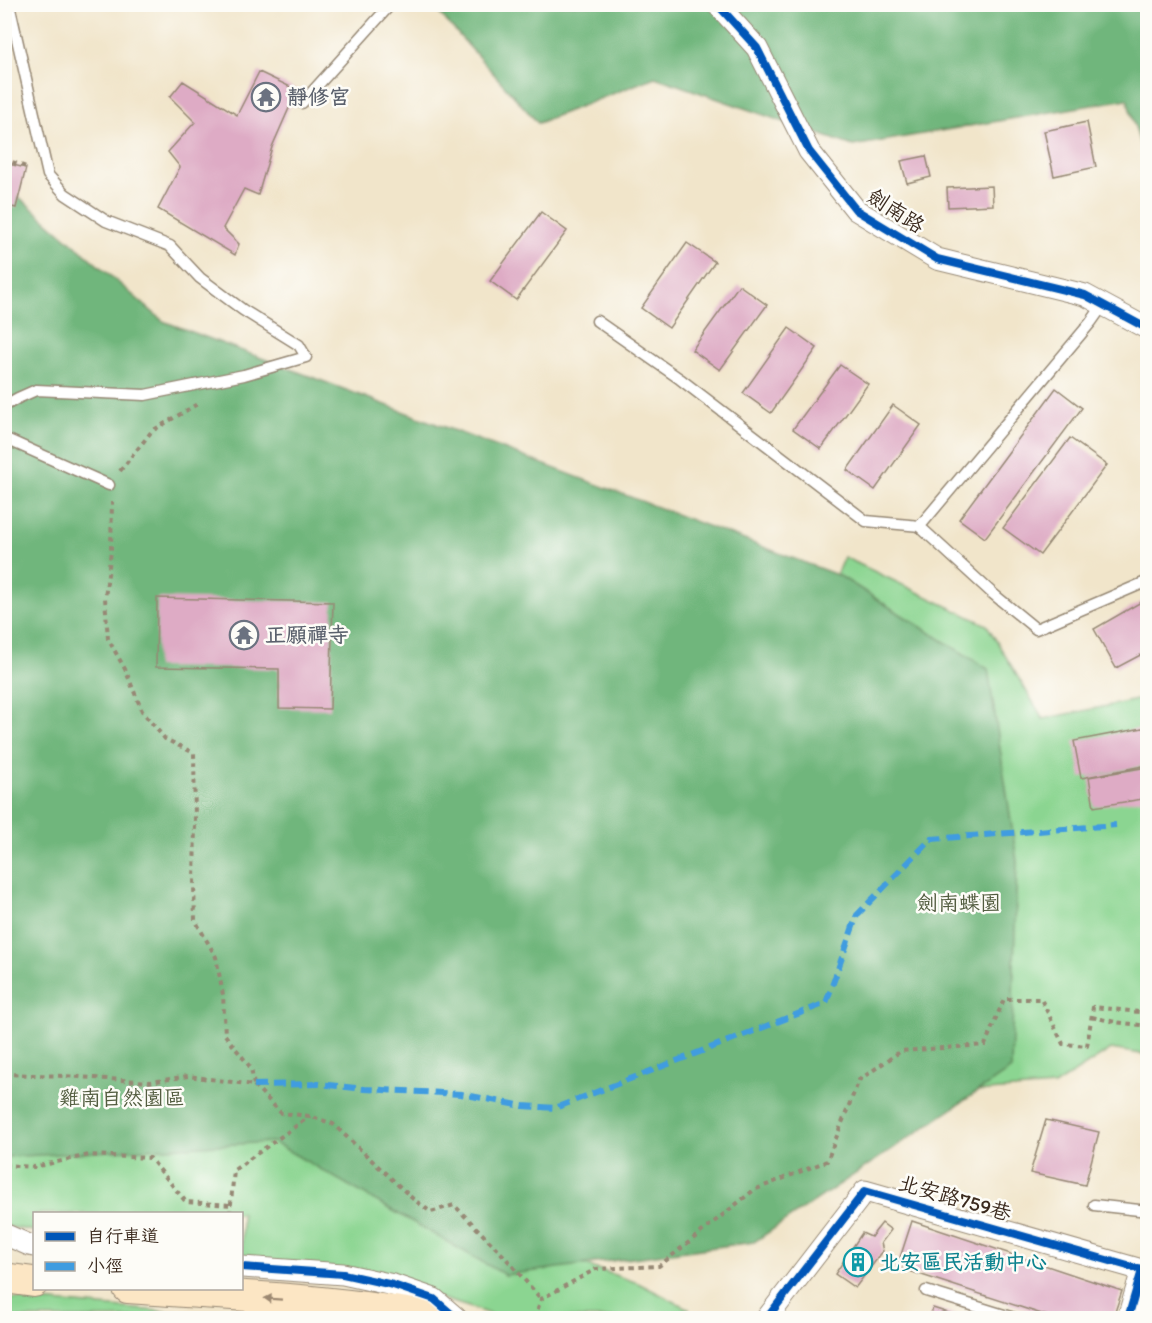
<svg xmlns="http://www.w3.org/2000/svg" width="1152" height="1323" font-family="Itim,'LXGW WenKai TC',sans-serif">
<style>
.green{fill:#8bd591;stroke:#638058;stroke-width:1.5}
.forest{fill:#70b67b;stroke:#56704c;stroke-width:1.5}
.building{fill:#deabc5}
.lines{fill:none;stroke-linecap:round;stroke-linejoin:round}
.lane-casing{stroke:#968874;stroke-width:13}
.street-casing{stroke:#968874;stroke-width:23}
.secondary-casing{stroke:#968874;stroke-width:32}
.path{stroke:#968874;stroke-width:4;stroke-dasharray:4.5 4.5;stroke-linecap:butt}
.lane{stroke:#fff;stroke-width:10}
.street{stroke:#fff;stroke-width:21}
.secondary{stroke:#fce6c4;stroke-width:30}
.quiet{stroke:#3f9ce0;stroke-width:6;stroke-dasharray:12 6;stroke-linecap:butt}
.cycleway-casing{stroke:#fdfcf7;stroke-width:11}
.cycleway{stroke:#0057b8;stroke-width:8}
.oneway{fill:#9c8871}
.labels{text-anchor:middle;stroke-width:5;stroke-linejoin:round;paint-order:stroke}
.worship-label{font-size:21px;font-weight:bold;fill:#5b616d;stroke:#fdfcf7;text-anchor:start}
.street-label{font-size:21px;fill:#3b2a1e;stroke:#fdfcf7}
.park-label{font-size:21px;fill:#535d40;stroke:#fdfcf7}
.culture-label{font-size:21px;font-weight:bold;fill:#0d838f;stroke:#fdfcf7;text-anchor:start}
</style>
<rect width="100%" height="100%" fill="#fdfcf7"/>
<filter id="ink" filterUnits="userSpaceOnUse"><feTurbulence type="fractalNoise" baseFrequency=".0167" numOctaves="2"/><feDisplacementMap in="SourceGraphic" scale="12" xChannelSelector="R" yChannelSelector="G"/><feConvolveMatrix kernelMatrix="1 2 1 2 8 2 1 2 1" color-interpolation-filters="sRGB"/></filter>
<filter id="wash" filterUnits="userSpaceOnUse"><feTurbulence type="fractalNoise" baseFrequency=".008" numOctaves="4" result="noise"/><feDisplacementMap in="SourceGraphic" scale="24" xChannelSelector="R" yChannelSelector="G"/><feGaussianBlur stdDeviation="1.35" result="paint"/><feColorMatrix in="noise" values="0 0 0 0 0 0 0 0 0 0 0 0 0 0 0 0 0 1.4 0 .05"/><feComposite in="paint" operator="in"/></filter>
<g filter="url(#wash)">
<rect width="100%" height="100%" fill="#f1e5ca"/>
<!-- green -->
<path class="green" d="M 844,557 L 987,625 L 1043,719 L 1147,698 L 1147,1055 L 1111,1049 L 1054,1086 L 759,1108 L 773,713 Z
M 4,978 L 518,1242 L 638,1283 L 689,1309 L 688,1318 L 501,1318 L 472,1308 L 423,1293 L 242,1262 L 242,1214 L 34,1214 L 34,1231 L 5,1226 Z
M 5,1298 L 244,1318 L 5,1318 Z"/>
<!-- forest -->
<path class="forest" d="M 432,5 L 1147,5 L 1147,168 L 1127,99 L 853,146 L 655,77 L 538,123 Z
M 5,185 L 163,321 L 840,576 L 988,669 L 1017,861 L 1011,1069 L 754,1242 L 505,1275 L 273,1142 L 5,1157 Z"/>
<g id="blocks">
<!-- building -->
<path class="building" d="M 259,72 L 297,90 L 272,147 L 258,195 L 244,189 L 223,228 L 239,244 L 235,255 L 158,209 L 180,167 L 168,152 L 195,122 L 170,97 L 183,81 L 237,115 Z
M 1087,122 L 1096,167 L 1054,176 L 1044,131 Z
M 926,156 L 931,177 L 907,183 L 901,161 Z
M 4,163 L 26,168 L 16,208 L 4,205 Z
M 992,186 L 993,205 L 948,207 L 947,188 Z
M 541,212 L 567,231 L 516,300 L 490,281 Z
M 687,243 L 715,262 L 669,328 L 641,308 Z
M 739,285 L 767,305 L 720,370 L 692,350 Z
M 789,328 L 817,348 L 771,413 L 743,393 Z
M 840,365 L 868,384 L 821,449 L 793,429 Z
M 1056,388 L 1082,408 L 985,538 L 959,519 Z
M 893,405 L 921,425 L 875,490 L 847,470 Z
M 1070,438 L 1107,465 L 1040,555 L 1003,528 Z
M 157,598 L 333,602 L 330,709 L 279,708 L 279,669 L 156,667 Z
M 1141,602 L 1148,614 L 1148,651 L 1116,668 L 1094,629 Z
M 1148,727 L 1148,765 L 1081,778 L 1074,741 Z
M 1148,767 L 1148,798 L 1094,807 L 1089,777 Z
M 1046,1120 L 1099,1132 L 1085,1185 L 1030,1173 Z
M 912,1221 L 1122,1291 L 1113,1318 L 1054,1318 L 897,1267 Z
M 882,1223 L 891,1230 L 881,1243 L 883,1251 L 855,1288 L 835,1274 L 862,1233 L 871,1237 Z
M 933,1308 L 964,1318 L 929,1318 Z"/>
</g>
</g>
<g filter="url(#ink)">
<use href="#blocks" fill-opacity="0" stroke="#968874" stroke-width="1.5"/>
<g class="lines">
<!-- lane casing -->
<g class="lane-casing">
<path id="lane" d="M 302,103 L 391,4
M 597,321 L 680,379 L 866,521 L 920,526 L 1091,322 L 1103,305
M 4,406 L 18,398 L 36,390 L 145,395 L 244,375 L 306,357 L 299,345 L 243,310 L 200,278 L 170,246 L 106,221 L 65,194 L 48,175 L 9,4
M 4,438 L 109,485
M 919,526 L 992,593 L 1036,629 L 1148,581
M 1094,1205 L 1148,1211
M 926,1291 L 1014,1318"/>
</g>
<!-- street casing -->
<g class="street-casing">
<path id="street" d="M 717,4 L 757,48 L 809,151 L 856,210 L 937,259 L 1085,295 L 1148,329
M 4,1234 L 29,1245 L 34,1246
M 242,1267 L 343,1274 L 393,1285 L 434,1299 L 456,1318
M 767,1318 L 865,1191 L 1142,1270 L 1128,1318"/>
</g>
<!-- secondary casing -->
<g class="secondary-casing">
<path id="secondary" d="M 4,1278 L 34,1282
M 128,1288 C 230,1296 334,1298 435,1318"/>
</g>
<!-- path -->
<path class="path" d="M 4,159 L 29,168
M 120,471 L 152,431 L 199,403
M 1092,1017 L 1115,1022 L 1148,1026
M 4,1074 L 65,1076 L 151,1082 L 188,1076 L 254,1085 L 251,1068 L 225,1035 L 223,995 L 216,957 L 195,920 L 194,885 L 195,821 L 194,753 L 165,739 L 142,711 L 125,669 L 108,639 L 105,598 L 111,551 L 112,502
M 254,1085 L 281,1113 L 310,1116 L 333,1124 L 413,1199 L 431,1212 L 454,1205 L 503,1255 L 541,1299
M 4,1165 L 34,1167 L 89,1155 L 150,1158 L 186,1202 L 231,1205
M 230,1214 L 234,1170 L 310,1116
M 535,1318 L 541,1299 L 596,1269 L 659,1266 L 754,1190 L 827,1161 L 859,1080 L 901,1051 L 985,1045 L 1004,999 L 1041,999 L 1063,1044 L 1087,1046 L 1093,1007 L 1148,1013"/>
<!-- lane -->
<use href="#lane" class="lane"/>
<!-- street -->
<use href="#street" class="street"/>
<!-- secondary -->
<use href="#secondary" class="secondary"/>
<!-- quiet -->
<path class="quiet" d="M 254,1085 L 319,1084 L 365,1089 L 461,1094 L 523,1106 L 555,1108 L 826,1003 L 857,915 L 931,839 L 1116,825"/>
<!-- cycleway casing -->
<g class="cycleway-casing">
<path id="cycleway" d="M 717,4 L 757,48 L 809,151 L 856,210 L 937,259 L 1085,295 L 1148,329
M 242,1267 L 343,1274 L 393,1285 L 434,1299 L 456,1318
M 767,1318 L 865,1191 L 1142,1270 L 1128,1318"/>
</g>
<!-- cycleway -->
<use href="#cycleway" class="cycleway"/>
</g>
<!-- one-way arrows -->
<defs><path id="oneway-solid" d="M-6-.8H1V-3.2L6.5 0L1 3.2V.8H-6Z" transform="scale(1.5)"/></defs>
<use class="oneway" href="#oneway-solid" transform="translate(273 1299) rotate(-176)"/>
</g>
<!-- icons -->
<defs>
<g id="temple-ring" transform="scale(1.5)"><circle r="9.5" fill="#fdfcf7" stroke="#6b7280" stroke-width="1.5"/><path d="M0-6L5-2H3V0L6.5 2.5H4V6H1.5V3h-3V6H-4V2.5H-6.5L-3 0V-2H-5Z" fill="#6b7280"/></g>
<g id="building-ring" transform="scale(1.5)"><circle r="9.5" fill="#fdfcf7" stroke="#0f9aa8" stroke-width="1.5"/><path d="M-4-6H4V6H1V3H-1V6H-4ZM-2.5-4.3h1.7v1.8h-1.7ZM.8-4.3h1.7v1.8H.8ZM-2.5-1h1.7V.8h-1.7ZM.8-1h1.7V.8H.8Z" fill="#0f9aa8"/></g>
</defs>
<g fill-rule="evenodd">
<use href="#temple-ring" x="266" y="97"/>
<use href="#temple-ring" x="244" y="635"/>
<use href="#building-ring" x="858" y="1262"/>
</g>
<g class="labels">
<!-- worship labels -->
<g class="worship-label">
<text x="287" y="104">靜修宮</text>
<text x="265" y="642">正願禪寺</text>
</g>
<!-- street labels -->
<g class="street-label">
<text transform="translate(896 211) rotate(33)" y="7">劍南路</text>
<text transform="translate(955 1198) rotate(16)" y="7">北安路759巷</text>
</g>
<!-- park labels -->
<g class="park-label">
<text x="959" y="910">劍南蝶園</text>
<text x="122" y="1105">雞南自然園區</text>
</g>
<!-- culture labels -->
<g class="culture-label">
<text x="879" y="1269">北安區民活動中心</text>
</g>
</g>
<!-- margin -->
<rect width="1152" height="1323" fill="none" stroke="#fdfcf7" stroke-width="24"/>
<!-- legend -->
<rect x="33" y="1212" width="210" height="78" fill="#fdfcf7" stroke="#afa8a0" stroke-width="1.5"/>
<rect x="45" y="1232" width="30" height="9" fill="#0057b8" stroke="#afa8a0" stroke-width="1.5"/>
<text x="87" y="1242" font-size="18" fill="#3b2a1e">自行車道</text>
<rect x="45" y="1262" width="30" height="9" fill="#3f9ce0" stroke="#afa8a0" stroke-width="1.5"/>
<text x="87" y="1272" font-size="18" fill="#3b2a1e">小徑</text>
</svg>
